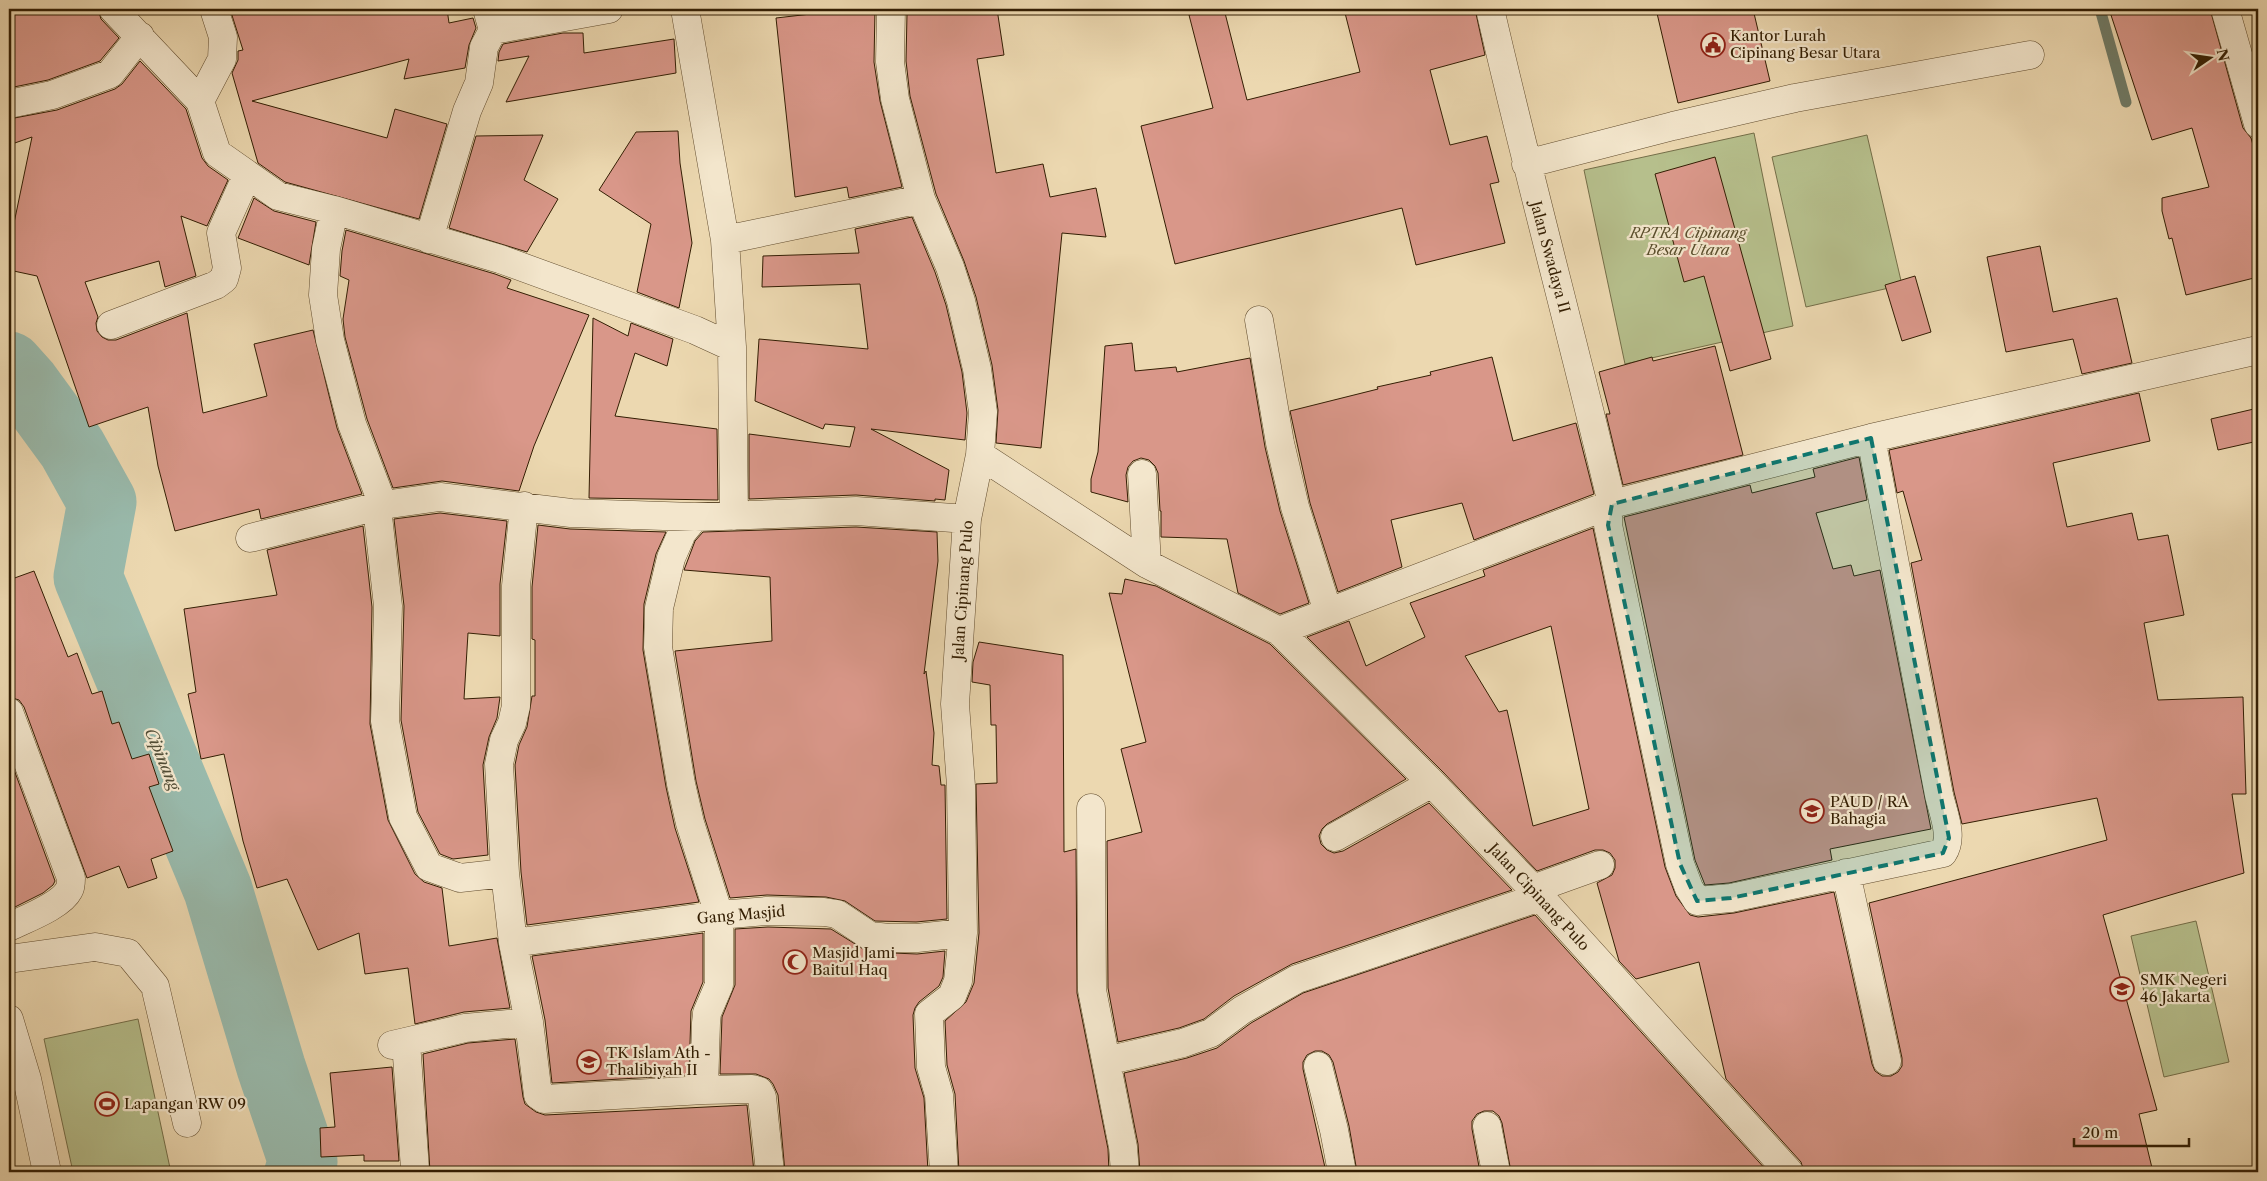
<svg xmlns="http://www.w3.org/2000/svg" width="2267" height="1181" font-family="'Libre Caslon Text',serif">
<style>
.green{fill:#b6bf8c;stroke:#746e48}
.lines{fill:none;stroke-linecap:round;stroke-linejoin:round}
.stream{stroke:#707c68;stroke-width:11}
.river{stroke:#99baac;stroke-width:69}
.building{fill:#d99789;stroke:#331e03;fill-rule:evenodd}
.minor-casing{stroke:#614c2e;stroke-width:29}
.minor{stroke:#f3e6cc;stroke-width:28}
.marked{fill:#0f766e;fill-opacity:0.2;stroke:#0f766e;stroke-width:4;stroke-dasharray:10 6;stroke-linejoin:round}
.labels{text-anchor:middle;stroke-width:4.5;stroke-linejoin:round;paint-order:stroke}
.poi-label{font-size:15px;fill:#331e03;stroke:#f3e6cc;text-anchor:start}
.park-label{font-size:15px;font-style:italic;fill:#5a4e2c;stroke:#f3e6cc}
.street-label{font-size:15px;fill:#331e03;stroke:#f3e6cc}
.water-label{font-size:16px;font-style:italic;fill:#524d36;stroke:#f3e6cc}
</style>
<rect width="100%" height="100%" fill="#ecd8b0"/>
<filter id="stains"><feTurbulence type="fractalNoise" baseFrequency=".004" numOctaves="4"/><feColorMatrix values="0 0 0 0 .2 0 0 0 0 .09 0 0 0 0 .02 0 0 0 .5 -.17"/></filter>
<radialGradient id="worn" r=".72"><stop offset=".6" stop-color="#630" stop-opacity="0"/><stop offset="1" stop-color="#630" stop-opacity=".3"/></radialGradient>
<!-- green -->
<path class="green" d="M 1754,133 L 1793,326 L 1625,364 L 1584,170 Z
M 1867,135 L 1902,285 L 1806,307 L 1772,157 Z
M 2196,921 L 2229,1062 L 2164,1077 L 2131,936 Z
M 138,1019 L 170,1168 L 151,1172 L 73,1172 L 44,1039 Z"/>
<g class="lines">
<!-- stream -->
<path class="stream" d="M 2100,9 L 2126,102"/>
<!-- river -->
<path class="river" d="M 9,366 L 26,385 L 72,448 L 102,502 L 88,577 L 218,890 L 271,1067 L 303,1162 L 299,1172"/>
</g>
<!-- building -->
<path class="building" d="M 9,9 L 98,9 L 101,19 L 119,38 L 100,61 L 48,80 L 9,88 Z
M 230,9 L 447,9 L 449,23 L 473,18 L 476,28 L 469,45 L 465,68 L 404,79 L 409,59 L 252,101 L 387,138 L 395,109 L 447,124 L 419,219 L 285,182 L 258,163 L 232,73 L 238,60 L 238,51 L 243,50 Z
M 828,9 L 875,9 L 874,62 L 880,101 L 902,187 L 849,198 L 847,187 L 795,197 L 776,18 L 828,12 Z
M 954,9 L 997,9 L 1004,55 L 977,59 L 996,173 L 1043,164 L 1050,197 L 1096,188 L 1106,237 L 1062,233 L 1041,448 L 996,443 L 998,410 L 992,365 L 976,297 L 964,261 L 936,194 L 910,96 L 906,61 L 907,14 Z
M 1213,9 L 1224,9 L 1247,100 L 1360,72 L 1344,9 L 1475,9 L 1485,55 L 1430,70 L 1450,145 L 1487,136 L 1499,182 L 1490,184 L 1505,243 L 1416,265 L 1402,208 L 1175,264 L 1141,126 L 1213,108 L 1189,15 Z
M 1656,9 L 1753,9 L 1770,81 L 1678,103 Z
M 2109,9 L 2210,9 L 2243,128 L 2251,138 L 2258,162 L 2258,277 L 2186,295 L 2172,238 L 2169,239 L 2162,211 L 2162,198 L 2209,187 L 2192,128 L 2152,140 Z
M 563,33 L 583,33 L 584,53 L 674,39 L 676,73 L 506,102 L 529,56 L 498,61 L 499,52 L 503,44 Z
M 140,61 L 186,109 L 202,158 L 208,166 L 228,180 L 207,226 L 181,216 L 196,276 L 165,287 L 159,261 L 85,282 L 98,317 L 96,323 L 97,331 L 102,337 L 108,340 L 116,340 L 187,313 L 203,413 L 267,396 L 254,344 L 313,330 L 337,428 L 362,494 L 261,519 L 259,509 L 175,531 L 158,466 L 148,407 L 89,427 L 37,276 L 9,270 L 9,247 L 32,137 L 9,145 L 9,119 L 57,110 L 115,89 L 122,84 Z
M 678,131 L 680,163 L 692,243 L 679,308 L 637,292 L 651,224 L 599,190 L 636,132 Z
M 543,135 L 524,180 L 558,199 L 527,252 L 449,228 L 476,136 Z
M 1715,157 L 1771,359 L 1730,371 L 1704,276 L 1684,282 L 1655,174 Z
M 254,198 L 274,211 L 316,222 L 309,265 L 238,238 Z
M 912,217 L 935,272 L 946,305 L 962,372 L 967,413 L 965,440 L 871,429 L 949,470 L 945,500 L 935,499 L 935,501 L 856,495 L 749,499 L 749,434 L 850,447 L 855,427 L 825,424 L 823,429 L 755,401 L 759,339 L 868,349 L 860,284 L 762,287 L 763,256 L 859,253 L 855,229 Z
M 346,230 L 495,274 L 511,280 L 507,288 L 589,315 L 534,446 L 519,491 L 442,481 L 393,488 L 367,419 L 345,337 L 343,319 L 349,280 L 340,276 L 342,251 Z
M 2040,246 L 2053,312 L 2117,298 L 2132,363 L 2082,374 L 2073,339 L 2006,352 L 1987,257 Z
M 1915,276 L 1931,332 L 1902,341 L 1885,285 Z
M 593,318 L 628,336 L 631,323 L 673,339 L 667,366 L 635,353 L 615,416 L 717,429 L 718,500 L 589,498 Z
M 1132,343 L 1135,371 L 1176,367 L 1177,372 L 1250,358 L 1265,447 L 1280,511 L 1309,603 L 1280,614 L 1238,593 L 1227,539 L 1161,537 L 1161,511 L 1160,511 L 1158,473 L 1155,466 L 1149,460 L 1141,458 L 1133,461 L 1128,467 L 1126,475 L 1128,502 L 1091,492 L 1091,479 L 1098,452 L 1105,346 Z
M 1715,346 L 1743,455 L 1623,485 L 1606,414 L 1610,414 L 1599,372 L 1652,357 L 1653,361 Z
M 1492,357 L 1513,441 L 1576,423 L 1594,494 L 1474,540 L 1462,503 L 1391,520 L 1402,567 L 1338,592 L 1310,503 L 1290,411 L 1378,389 L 1377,387 L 1431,375 L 1430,372 Z
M 2139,393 L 2150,441 L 2053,463 L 2067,527 L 2132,513 L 2138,540 L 2168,535 L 2184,615 L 2144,623 L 2158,700 L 2243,697 L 2246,794 L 2232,794 L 2244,873 L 2103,915 L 2157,1110 L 2139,1114 L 2153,1172 L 1804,1172 L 1801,1162 L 1726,1079 L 1699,962 L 1636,979 L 1619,961 L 1597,883 L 1612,875 L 1615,868 L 1615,860 L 1610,853 L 1603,850 L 1595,850 L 1537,871 L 1443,772 L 1307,637 L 1349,621 L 1366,666 L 1425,637 L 1410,603 L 1485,576 L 1483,570 L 1593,528 L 1665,867 L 1676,896 L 1690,915 L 1698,917 L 1734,913 L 1834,892 L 1872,1064 L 1875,1071 L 1882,1076 L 1891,1076 L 1898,1072 L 1902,1066 L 1902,1058 L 1869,903 L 2107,840 L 2097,798 L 1962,824 L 1954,792 L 1911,563 L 1922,560 L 1903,491 L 1897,493 L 1889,450 ZM 1551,626 L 1589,809 L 1533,826 L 1507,710 L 1499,712 L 1465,656 Z
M 2258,408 L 2258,441 L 2218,450 L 2211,419 Z
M 1859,457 L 1867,500 L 1816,513 L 1833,569 L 1851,565 L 1854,576 L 1880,570 L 1931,829 L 1830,849 L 1832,860 L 1729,883 L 1705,885 L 1695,860 L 1624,517 L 1750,485 L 1752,493 L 1815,477 L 1813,469 Z
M 440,513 L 507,521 L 500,584 L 500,636 L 468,633 L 464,699 L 500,697 L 497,718 L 489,737 L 483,765 L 488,855 L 453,859 L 440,854 L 418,812 L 401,720 L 404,606 L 394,519 Z
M 538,525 L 570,529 L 666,532 L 656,554 L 644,604 L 643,650 L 666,787 L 675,828 L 699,902 L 527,925 L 521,872 L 515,765 L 519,745 L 527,727 L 532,696 L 535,696 L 535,640 L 532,639 L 532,587 Z
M 363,526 L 372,607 L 370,724 L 388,820 L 415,874 L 424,882 L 442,888 L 449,946 L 497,938 L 510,1008 L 464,1012 L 415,1024 L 408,968 L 365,974 L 359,933 L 318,950 L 287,879 L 257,888 L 243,841 L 224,754 L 201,759 L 188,694 L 196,692 L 184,609 L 277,595 L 267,550 Z
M 856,527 L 937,532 L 938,561 L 924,674 L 926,671 L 934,733 L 932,765 L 939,766 L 941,785 L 945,785 L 947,919 L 916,922 L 875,921 L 845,901 L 826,897 L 767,895 L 730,898 L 705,819 L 696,781 L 675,651 L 772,641 L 770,577 L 684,570 L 695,541 L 703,532 Z
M 34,571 L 68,657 L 77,653 L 92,694 L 102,691 L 112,724 L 119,722 L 132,759 L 149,754 L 159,784 L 149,787 L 173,851 L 151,859 L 157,878 L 128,888 L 119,866 L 87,878 L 24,707 L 19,700 L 9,697 L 9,580 Z
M 1125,579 L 1156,586 L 1270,644 L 1406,779 L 1327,824 L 1322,829 L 1319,836 L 1321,844 L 1327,850 L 1334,853 L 1343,851 L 1429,803 L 1512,890 L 1292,964 L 1234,996 L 1204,1019 L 1179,1028 L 1118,1042 L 1108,988 L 1107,841 L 1142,832 L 1121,749 L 1146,742 L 1109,593 L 1122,594 Z
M 979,642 L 1063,655 L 1064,852 L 1076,849 L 1077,993 L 1108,1149 L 1109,1172 L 959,1172 L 955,1094 L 947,1065 L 945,1021 L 966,1002 L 974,983 L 979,933 L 976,784 L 997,783 L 996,725 L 991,725 L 990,685 L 972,682 L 973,662 Z
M 9,756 L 55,881 L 53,885 L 43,893 L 9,910 Z
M 1535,915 L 1768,1172 L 1511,1172 L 1502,1123 L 1499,1116 L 1493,1111 L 1484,1111 L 1477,1114 L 1472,1121 L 1472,1129 L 1480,1172 L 1357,1172 L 1349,1126 L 1333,1062 L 1329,1055 L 1322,1051 L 1315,1051 L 1307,1055 L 1303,1062 L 1303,1069 L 1326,1172 L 1224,1172 L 1225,1169 L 1176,1172 L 1140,1172 L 1138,1144 L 1124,1073 L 1187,1058 L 1217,1048 L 1251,1023 L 1303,993 Z
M 768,927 L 831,929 L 868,952 L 917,954 L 945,951 L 943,977 L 939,986 L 919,1002 L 915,1008 L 913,1015 L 915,1068 L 924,1098 L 928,1172 L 785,1172 L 778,1095 L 773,1084 L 769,1079 L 756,1074 L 720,1074 L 722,1017 L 735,985 L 735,929 Z
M 703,933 L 703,982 L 691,1011 L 689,1075 L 552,1083 L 545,1020 L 532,956 Z
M 515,1039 L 523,1097 L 525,1104 L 536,1112 L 545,1115 L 747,1105 L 754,1172 L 430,1172 L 423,1054 L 468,1043 Z
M 392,1067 L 399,1161 L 364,1161 L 364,1155 L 321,1157 L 320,1128 L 335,1127 L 330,1073 Z"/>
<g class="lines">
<!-- minor casing -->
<g class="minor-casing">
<path id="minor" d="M 113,9 L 200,101 L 217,153 L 278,196 L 334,210 L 500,259 L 695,330 L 732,347
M 685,9 L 725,240 L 732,347 L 734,516
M 891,9 L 890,62 L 895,99 L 921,199 L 950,267 L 961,301 L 977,369 L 983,412 L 980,455 L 967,519 L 955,704 L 961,786 L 963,933 L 958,981 L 952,996 L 929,1014 L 931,1067 L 939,1095 L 944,1172
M 1490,9 C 1528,174 1573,339 1612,504
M 2225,9 L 2258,124
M 493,30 L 609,9
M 200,101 L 222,59 L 223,37 L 214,9
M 9,104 L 52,95 L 110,74 L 140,36
M 1526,164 L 1673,126 L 1795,98 L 2030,55
M 334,210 L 326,249 L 323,295 L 330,340 L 352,424 L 383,505
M 429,239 L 467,111 L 479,83 L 484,47 L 493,30 L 487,9
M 725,240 L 921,199
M 1259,320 L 1280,443 L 1295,507 L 1328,612
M 111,325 L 216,285 L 224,279 L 227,268 L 221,233 L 247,175
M 980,455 L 1147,564 L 1279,631 L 1612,504 L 1871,438 L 2258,350
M 1142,474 L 1147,564
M 1612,504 L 1608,513 L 1608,525 L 1680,864 L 1689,888 L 1697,901 L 1731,898 L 1943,853 C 1954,837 1943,813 1939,795 L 1871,438
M 524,506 L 516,586 L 516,706 L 512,723 L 504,740 L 499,764 L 505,873 L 513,943 L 529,1022 L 538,1095 L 544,1099 L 704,1090
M 377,507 L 388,606 L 385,721 L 403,817 L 429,867 L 460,878 L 505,873
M 695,517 L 682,533 L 671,558 L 659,608 L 658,647 L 681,784 L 690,823 L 719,915 L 719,985 L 707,1013 L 706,1023 L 704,1090 L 752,1089 L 759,1091 L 762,1097 L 770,1172
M 250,538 L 383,505 L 440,497 L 571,513 L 695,517 L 856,511 L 967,519
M 1279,631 L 1432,783 L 1533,889 L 1789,1172
M 9,712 L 71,878 C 71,881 71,887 69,890 C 61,906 25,919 9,927
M 1091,808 L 1092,990 L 1123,1147 L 1125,1172
M 1335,837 L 1432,783
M 1846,873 L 1887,1061
M 1533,889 L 1600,865
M 513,943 L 719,915 L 767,911 L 824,912 L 837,914 L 870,936 L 889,938 L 917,938 L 963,933
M 9,959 L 95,947 L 128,953 L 155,986 L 187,1123
M 9,1019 L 27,1079 L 47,1172
M 406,1042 L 415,1169
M 392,1045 L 465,1028 L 529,1022
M 1106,1061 L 1183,1043 L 1211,1033 L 1242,1010 L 1297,979 L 1540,897
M 1318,1066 L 1334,1130 L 1342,1172
M 1487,1126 L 1496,1172"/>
</g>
<!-- minor -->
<use href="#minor" class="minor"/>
</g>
<!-- marked area -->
<path class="marked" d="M 1871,438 L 1949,838 L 1943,853 L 1731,898 L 1697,901 L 1680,864 L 1608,525 L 1612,504 Z"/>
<!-- icons -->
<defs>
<g id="civic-ring" transform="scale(1.25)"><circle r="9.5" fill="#f3e6cc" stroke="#8f2418" stroke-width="1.5"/><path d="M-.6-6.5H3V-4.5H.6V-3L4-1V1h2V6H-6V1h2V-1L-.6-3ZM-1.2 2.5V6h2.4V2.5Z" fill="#8f2418"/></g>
<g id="school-ring" transform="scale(1.25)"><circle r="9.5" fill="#f3e6cc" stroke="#8f2418" stroke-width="1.5"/><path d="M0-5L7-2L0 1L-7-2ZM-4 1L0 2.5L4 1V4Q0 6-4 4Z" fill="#8f2418"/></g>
<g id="mosque-ring" transform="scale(1.25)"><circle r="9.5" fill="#f3e6cc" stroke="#8f2418" stroke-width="1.5"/><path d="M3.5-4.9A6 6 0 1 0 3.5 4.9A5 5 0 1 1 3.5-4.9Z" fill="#8f2418"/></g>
<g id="stadium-ring" transform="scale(1.25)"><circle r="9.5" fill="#f3e6cc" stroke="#8f2418" stroke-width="1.5"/><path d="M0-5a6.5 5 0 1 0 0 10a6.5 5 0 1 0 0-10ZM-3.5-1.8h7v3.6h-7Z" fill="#8f2418"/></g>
</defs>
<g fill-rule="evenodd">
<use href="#civic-ring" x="1713" y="45"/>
<use href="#school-ring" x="1812" y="811"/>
<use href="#mosque-ring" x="795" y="962"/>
<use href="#school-ring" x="2122" y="989"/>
<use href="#school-ring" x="589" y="1062"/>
<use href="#stadium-ring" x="107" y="1104"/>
</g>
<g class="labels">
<!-- poi labels -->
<g class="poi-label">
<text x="1730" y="41">Kantor Lurah<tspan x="1730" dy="17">Cipinang Besar Utara</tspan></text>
<text x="1830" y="807">PAUD / RA<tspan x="1830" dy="17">Bahagia</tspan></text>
<text x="812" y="958">Masjid Jami<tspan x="812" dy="17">Baitul Haq</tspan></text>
<text x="2140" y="985">SMK Negeri<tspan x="2140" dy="17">46 Jakarta</tspan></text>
<text x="606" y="1058">TK Islam Ath -<tspan x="606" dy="17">Thalibiyah II</tspan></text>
<text x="124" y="1109">Lapangan RW 09</text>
</g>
<!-- park labels -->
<g class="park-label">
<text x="1688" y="238">RPTRA Cipinang<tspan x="1688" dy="17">Besar Utara</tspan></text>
</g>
<!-- street labels -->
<g class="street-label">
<text transform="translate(1550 257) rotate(75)" y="5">Jalan Swadaya II</text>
<text transform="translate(963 590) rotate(-86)" y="5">Jalan Cipinang Pulo</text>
<text transform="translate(1539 897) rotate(47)" y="5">Jalan Cipinang Pulo</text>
<text transform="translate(741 915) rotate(-5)" y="5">Gang Masjid</text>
</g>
<!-- water labels -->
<g class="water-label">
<text transform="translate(163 759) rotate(67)" y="6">Cipinang</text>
</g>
</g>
<!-- margin -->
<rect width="2267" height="1181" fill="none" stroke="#ecd8b0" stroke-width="30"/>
<rect x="10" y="10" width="2247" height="1161" fill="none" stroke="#331e03" stroke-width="2.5"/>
<rect x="15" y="15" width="2237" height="1151" fill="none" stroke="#331e03"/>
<!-- north arrow -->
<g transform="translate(2210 58) rotate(77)" stroke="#f3e6cc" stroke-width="4" paint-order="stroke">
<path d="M0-4L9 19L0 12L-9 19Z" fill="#331e03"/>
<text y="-8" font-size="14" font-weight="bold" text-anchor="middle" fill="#331e03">N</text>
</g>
<!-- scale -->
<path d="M2074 1138v8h115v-8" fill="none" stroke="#331e03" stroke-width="2.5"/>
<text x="2082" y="1138" font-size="15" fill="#331e03" stroke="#f3e6cc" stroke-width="4" paint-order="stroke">20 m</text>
<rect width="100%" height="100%" filter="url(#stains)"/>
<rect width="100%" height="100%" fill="url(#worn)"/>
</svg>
